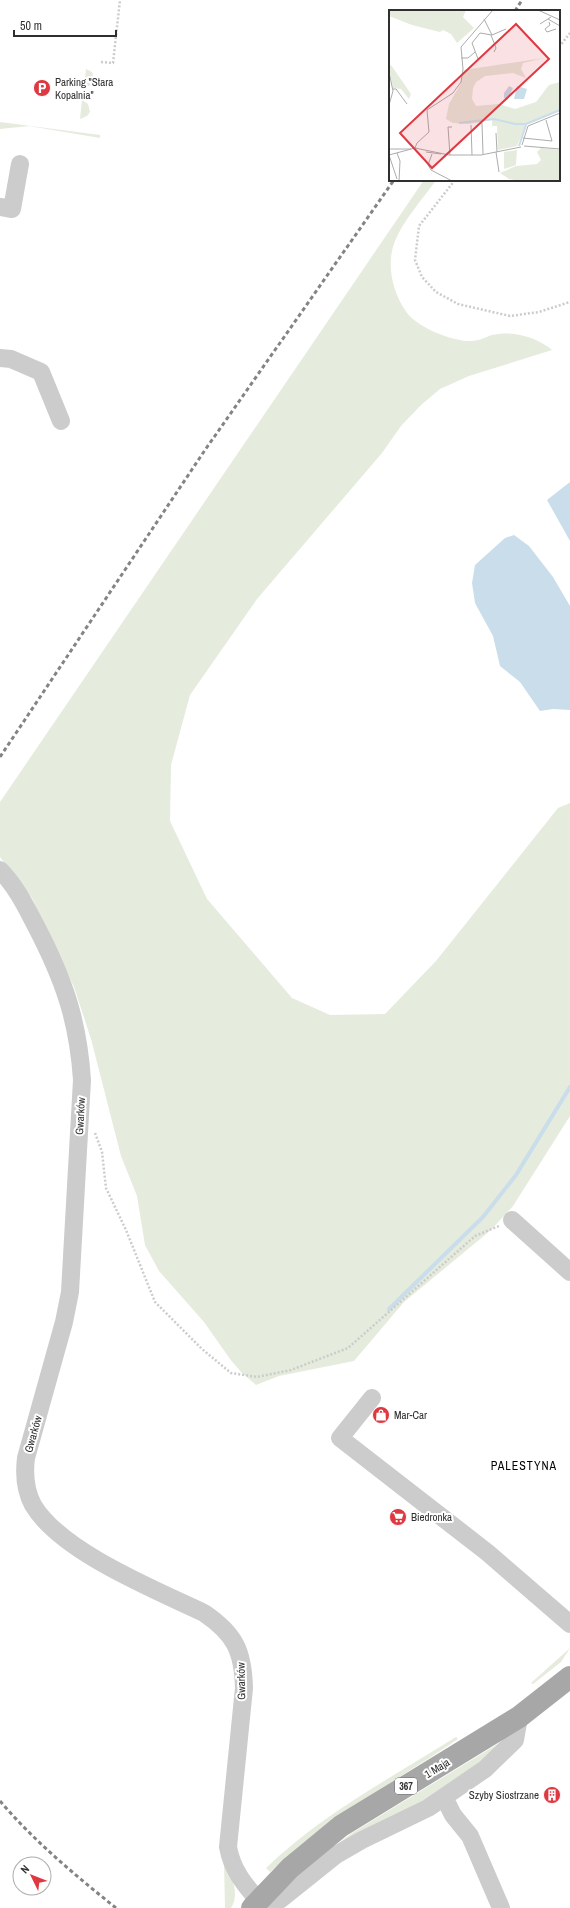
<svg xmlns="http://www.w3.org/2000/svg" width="570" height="1908" font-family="'Archivo Narrow',sans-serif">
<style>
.green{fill:#e5ebdd}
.water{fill:#caddeb}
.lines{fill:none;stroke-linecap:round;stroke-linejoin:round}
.stream{stroke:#caddeb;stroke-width:4}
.path{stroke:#ccc;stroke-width:2.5;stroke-dasharray:2 2;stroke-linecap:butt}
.minor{stroke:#ccc;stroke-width:18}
.major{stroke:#a7a7a7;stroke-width:22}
.rail{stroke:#848484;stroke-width:3;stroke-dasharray:4 3;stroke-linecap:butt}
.labels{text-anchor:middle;stroke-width:4;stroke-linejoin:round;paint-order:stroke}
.shield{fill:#fff;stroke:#6d6d6d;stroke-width:1}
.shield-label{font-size:10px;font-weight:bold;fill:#2f2f2f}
.poi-label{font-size:11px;fill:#2f2f2f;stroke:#fff;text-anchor:start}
.street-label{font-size:11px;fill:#2f2f2f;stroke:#fff}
.neighbourhood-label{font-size:12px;letter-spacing:1px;fill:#000;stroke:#fff}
.inset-river{fill:none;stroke:#caddeb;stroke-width:2}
.inset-road{fill:none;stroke:#acacac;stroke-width:1}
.view{fill:#df3841;fill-opacity:0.15;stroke:#df3841;stroke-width:2}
.inset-edge{fill:none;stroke:#2f2f2f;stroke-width:2}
</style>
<rect width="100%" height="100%" fill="#fff"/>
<!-- green -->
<path class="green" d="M 86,69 L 92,72 L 94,81 L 91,85 L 84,88 Z
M 82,100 L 88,104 L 90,112 L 87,116 L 80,119 Z
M 0,122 L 100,135 L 100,138 L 29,126 L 0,129 Z
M 424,180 L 436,180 C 423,199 404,219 395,241 C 386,263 392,291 405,310 C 415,327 453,342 472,341 C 479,341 486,337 492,335 C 512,330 537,337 552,350 L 469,376 L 440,389 L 421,405 L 401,426 L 382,453 L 257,599 L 190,695 L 171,765 L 170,821 L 207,899 L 292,998 L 330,1015 L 385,1014 L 436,961 L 558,808 L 570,803 L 570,1116 L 513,1206 L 491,1230 L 404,1302 L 354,1361 L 279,1376 L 256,1385 L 241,1372 L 230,1359 L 204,1322 L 159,1271 L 145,1245 L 137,1196 L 121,1156 L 91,1039 L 74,987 L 32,898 L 0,857 L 0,802 Z
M 570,1648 L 561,1662 L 533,1684 L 531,1683 Z
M 456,1737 L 458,1739 C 395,1782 324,1819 270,1872 L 266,1868 C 322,1814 391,1778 456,1737 Z
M 501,1742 L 461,1779 L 306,1868 L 352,1833 Z
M 224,1862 C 232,1876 240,1894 231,1908 L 225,1908 Z"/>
<!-- water -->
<path class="water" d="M 570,482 L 570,541 L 547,500 Z
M 514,535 L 529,546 L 553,577 L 570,606 L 570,710 L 553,709 L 540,711 L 520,682 L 500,666 L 493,636 L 475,603 L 472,583 L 475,565 L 505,538 Z"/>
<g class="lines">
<!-- stream -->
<path class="stream" d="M 389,1309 L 483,1217 L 516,1175 L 570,1087"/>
<!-- path -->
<path class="path" d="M 559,47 L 570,33
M 101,62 L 113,63 L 120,0
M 455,180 L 419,226 L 415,260 L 422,277 L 436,292 L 458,304 L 510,316 L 539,312 L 570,302
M 95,1133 L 102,1152 L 106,1188 L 126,1230 L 155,1302 L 202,1349 L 231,1373 L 257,1377 L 291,1370 L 348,1348 L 475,1236 L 499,1226"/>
<!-- minor -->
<path class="minor" d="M 0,207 L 12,209 L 20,164
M 0,358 L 11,359 L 41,372 L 61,421
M 0,870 C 16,886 26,907 36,926 C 64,980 78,1020 82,1080 L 70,1292 L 64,1322 L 26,1458 C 24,1474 25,1490 33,1505 C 61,1552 156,1590 204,1613 C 235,1634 243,1651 244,1688 L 228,1847 C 232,1869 243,1883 258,1900
M 512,1220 L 570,1272
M 372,1398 L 340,1438 L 488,1553 L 570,1624
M 444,1797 L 453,1815 L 470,1836 L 501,1908
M 261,1908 L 268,1907 L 281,1899 L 336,1855 L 362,1840 L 428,1808 L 485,1769 L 515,1740 L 519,1717"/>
<!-- major -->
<path class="major" d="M 252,1908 L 290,1868 L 341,1826 L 519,1717 L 570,1677"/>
<!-- rail -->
<path class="rail" d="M 515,11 L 522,0
M 0,757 L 205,450 L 394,180
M 0,1801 C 34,1841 75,1875 116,1908"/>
</g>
<!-- icons -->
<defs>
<g id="parking-disc" transform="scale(0.9)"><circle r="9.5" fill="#df3841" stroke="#fff"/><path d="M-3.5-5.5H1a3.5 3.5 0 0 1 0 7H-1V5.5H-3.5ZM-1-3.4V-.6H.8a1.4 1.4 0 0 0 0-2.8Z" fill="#fff"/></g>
<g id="shop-disc" transform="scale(0.9)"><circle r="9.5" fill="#df3841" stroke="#fff"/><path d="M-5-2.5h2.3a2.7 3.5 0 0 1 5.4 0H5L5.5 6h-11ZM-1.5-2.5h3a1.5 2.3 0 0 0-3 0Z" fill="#fff"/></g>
<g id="supermarket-disc" transform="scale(0.9)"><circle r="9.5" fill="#df3841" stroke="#fff"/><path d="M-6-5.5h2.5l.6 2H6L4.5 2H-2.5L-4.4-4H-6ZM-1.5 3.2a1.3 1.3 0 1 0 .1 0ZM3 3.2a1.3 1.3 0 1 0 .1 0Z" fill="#fff"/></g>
<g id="building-disc" transform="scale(0.9)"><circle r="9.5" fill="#df3841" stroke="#fff"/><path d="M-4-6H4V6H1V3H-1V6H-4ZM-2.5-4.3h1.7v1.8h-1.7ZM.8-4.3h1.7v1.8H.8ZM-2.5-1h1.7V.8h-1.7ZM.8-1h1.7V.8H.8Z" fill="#fff"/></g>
</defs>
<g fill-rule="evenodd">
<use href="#parking-disc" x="42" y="88"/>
<use href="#shop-disc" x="381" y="1415"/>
<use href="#supermarket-disc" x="398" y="1517"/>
<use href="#building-disc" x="552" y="1795"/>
</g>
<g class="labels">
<!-- shield labels -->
<rect class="shield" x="395" y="1778" width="22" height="16" rx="3"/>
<g class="shield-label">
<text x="406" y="1790">367</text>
</g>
<!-- poi labels -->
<g class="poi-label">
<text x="55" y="86">Parking "Stara<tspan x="55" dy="13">Kopalnia"</tspan></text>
<text x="394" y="1419">Mar-Car</text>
<text x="411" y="1521">Biedronka</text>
<text x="539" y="1799" text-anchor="end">Szyby Siostrzane</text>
</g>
<!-- street labels -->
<g class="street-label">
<text transform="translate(80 1116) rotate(-87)" y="4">Gwarków</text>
<text transform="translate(33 1434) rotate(-74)" y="4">Gwarków</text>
<text transform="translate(241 1681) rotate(-91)" y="4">Gwarków</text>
<text transform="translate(437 1768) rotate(-31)" y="4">1 Maja</text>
</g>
<!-- neighbourhood labels -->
<g class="neighbourhood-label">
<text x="524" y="1470">PALESTYNA</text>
</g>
</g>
<!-- overview -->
<g transform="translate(389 10)">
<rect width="171" height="171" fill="#fff"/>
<path d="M 0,0 L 77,0 L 74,7 L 85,18 L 68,33 L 62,24 L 54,20 L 51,22 L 23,15 L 0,6 ZM 155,48 L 134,53 L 132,59 L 137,68 L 124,63 L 96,66 L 87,72 L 84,78 L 83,89 L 87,96 L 110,94 L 126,99 L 147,92 L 160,75 L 171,72 L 171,101 L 137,115 L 128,136 L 109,140 L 108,116 L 103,116 L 103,110 L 80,114 L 64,113 L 57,109 L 60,94 L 71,75 L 75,60 ZM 2,55 L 22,84 L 20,89 L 12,79 L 4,78 L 0,58 ZM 152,138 L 171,140 L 171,171 L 131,171 L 120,169 L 111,163 L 127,156 L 148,154 L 152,150 L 148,142 ZM 128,140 L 127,155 L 115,159 L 115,142 Z" fill="#e5ebdd"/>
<path d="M 120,76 L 124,78 L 118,90 L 115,88 L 115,83 ZM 128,76 L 138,79 L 135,89 L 125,89 Z" fill="#caddeb"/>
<path class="inset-river" d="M 70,113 L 105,109 L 126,114 L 137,114M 137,114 L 171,100M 130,136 L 137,115"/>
<path class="inset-road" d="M 149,0 L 171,10M 95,9 L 103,25 L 117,19M 159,9 L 171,16M 160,12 L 161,15 L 156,19 L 158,22 L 167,19M 151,14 L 162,7M 102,25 L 107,38 L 105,42M 72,48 L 79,48 L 86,42M 89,49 L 83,33 L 91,23 L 103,25M 0,62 L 4,81 L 0,95M 4,79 L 7,79 L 18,94M 157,110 L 163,131M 93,113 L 94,144M 82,115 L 83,145M 107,123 L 108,142M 134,128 L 163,131M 133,135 L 139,116 L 171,103M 135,136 L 171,139M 26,138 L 28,133 L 40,122 L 38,100 L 64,83 L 72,72 L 74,59 L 72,37 L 104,0M 0,139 L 22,139M 37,142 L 52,144M 107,142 L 110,162M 8,143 L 11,151 L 10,171M 43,144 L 39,155 L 42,160 L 63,171M 0,145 L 8,169M 0,145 L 26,138 L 60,145 L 92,145 L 132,137M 61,145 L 59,117 L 63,117"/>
<path class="view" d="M 127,14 L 160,49 L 43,158 L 11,123 Z"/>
<rect width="171" height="171" class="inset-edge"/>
</g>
<!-- north arrow -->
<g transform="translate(32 1876) rotate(313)"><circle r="19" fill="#ffffff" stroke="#acacac"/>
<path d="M0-3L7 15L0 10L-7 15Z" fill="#df3841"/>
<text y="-6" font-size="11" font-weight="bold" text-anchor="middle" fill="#2f2f2f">N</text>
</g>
<!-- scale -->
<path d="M14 30v6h102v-6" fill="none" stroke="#2f2f2f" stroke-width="2"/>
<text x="20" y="30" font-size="12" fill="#2f2f2f" stroke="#ffffff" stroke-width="3" paint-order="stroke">50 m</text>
</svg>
